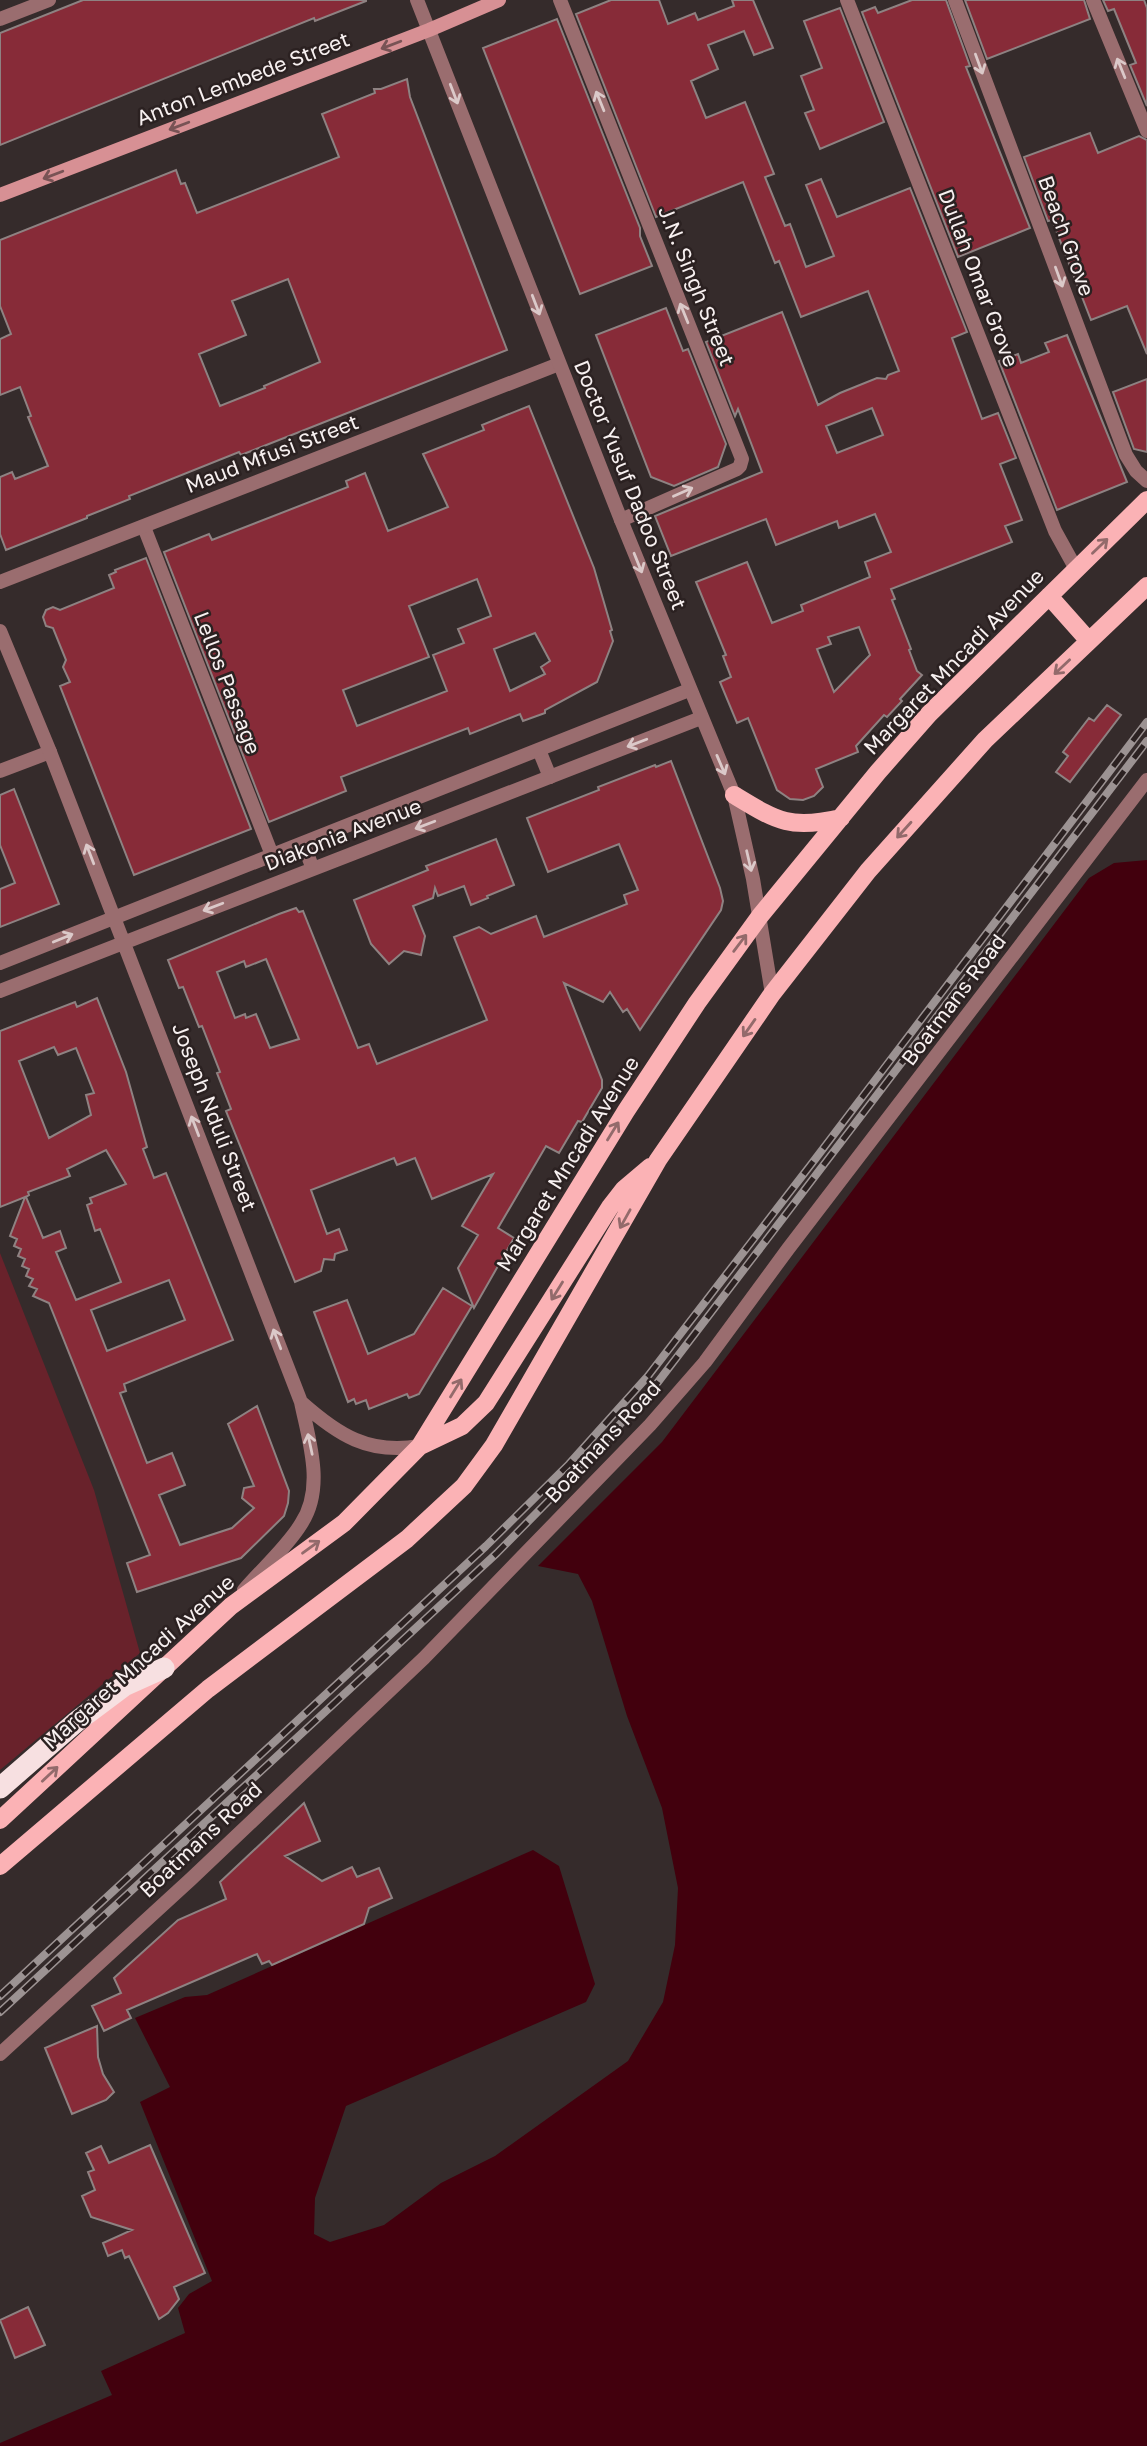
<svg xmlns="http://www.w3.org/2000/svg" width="1147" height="2446" font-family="'Golos Text',sans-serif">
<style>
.green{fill:#69222b}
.water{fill:#42000d}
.building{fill:#872b38;stroke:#8e8282;stroke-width:2;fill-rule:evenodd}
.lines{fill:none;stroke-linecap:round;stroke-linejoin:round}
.pedestrian{stroke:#9a6d6f;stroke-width:14}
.minor{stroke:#9a6d6f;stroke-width:14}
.tertiary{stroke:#9a6d6f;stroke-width:14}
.secondary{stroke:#d79094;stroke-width:14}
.primary{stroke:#fbb2b5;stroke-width:18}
.motorway{stroke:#f7e0e1;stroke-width:21}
.rail-casing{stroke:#9c9393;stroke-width:8}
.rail{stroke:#2b2121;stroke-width:5;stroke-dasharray:16;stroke-linecap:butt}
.oneway{stroke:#785355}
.oneway2{stroke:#dbc9c9}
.oneway3{stroke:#936a6b}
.labels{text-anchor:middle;stroke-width:5;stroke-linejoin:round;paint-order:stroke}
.street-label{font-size:21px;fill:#f7f0f0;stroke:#2b2121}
</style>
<rect width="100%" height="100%" fill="#352b2b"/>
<!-- green -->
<path class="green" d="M 0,1253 L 94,1490 L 140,1653 L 0,1770 Z"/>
<!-- water -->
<path class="water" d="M 1147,860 L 1147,2446 L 0,2446 L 0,2443 L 112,2395 L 101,2371 L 185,2333 L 178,2308 L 189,2294 L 212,2281 L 140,2102 L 170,2087 L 135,2018 L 185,1997 L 207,1995 L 533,1850 L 559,1866 L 595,1984 L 586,2002 L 346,2106 L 315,2198 L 314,2234 L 330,2242 L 384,2225 L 441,2183 L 495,2156 L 628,2061 L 663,2002 L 675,1945 L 678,1888 L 662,1808 L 627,1716 L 592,1601 L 578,1574 L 538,1566 L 662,1442 L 1089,878 L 1114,863 Z"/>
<!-- building -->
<path class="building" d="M 83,0 L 366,0 L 366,1 L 315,21 L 314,18 L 0,145 L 0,33 Z
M 611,0 L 659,0 L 668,24 L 695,13 L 698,20 L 734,6 L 732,0 L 753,0 L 773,48 L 754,55 L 744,31 L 708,45 L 718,69 L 691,81 L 706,118 L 745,102 L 774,174 L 765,177 L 785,226 L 790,224 L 806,267 L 834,256 L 806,185 L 821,179 L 837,217 L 910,188 L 967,332 L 952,338 L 982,419 L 998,413 L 1016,458 L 1000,464 L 1022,520 L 1005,526 L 1012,542 L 891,589 L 895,599 L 892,600 L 911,649 L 909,650 L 917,671 L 922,675 L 900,699 L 902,701 L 887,717 L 884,715 L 856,746 L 858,752 L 816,769 L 823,787 L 814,796 L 803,800 L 790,799 L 777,790 L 748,718 L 737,723 L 720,682 L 731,677 L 723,656 L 726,655 L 696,582 L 747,562 L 772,623 L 803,611 L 801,605 L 870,577 L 865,562 L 891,552 L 875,514 L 839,528 L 837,521 L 776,545 L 766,519 L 671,556 L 655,516 L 762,472 L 738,409 L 735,416 L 706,342 L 782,312 L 818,405 L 840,393 L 877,378 L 886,379 L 888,375 L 899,371 L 868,291 L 801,317 L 779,261 L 775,263 L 743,182 L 656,217 L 576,14 ZM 872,408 L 883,435 L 837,453 L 826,426 ZM 859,627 L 870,655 L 834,692 L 817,649 L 831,644 L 828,637 Z
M 912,0 L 946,0 L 970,66 L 966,67 L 1030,228 L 958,257 L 862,12 L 875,7 L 878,13 Z
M 965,0 L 1084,0 L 1090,19 L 987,59 Z
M 1103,0 L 1144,0 L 1147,8 L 1147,106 L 1130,65 L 1136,63 L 1114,9 L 1108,11 Z
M 840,8 L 884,122 L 820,149 L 805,113 L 814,110 L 801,76 L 822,68 L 804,21 Z
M 557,19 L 640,228 L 640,236 L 652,266 L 580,294 L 483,48 Z
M 407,79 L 410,97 L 507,350 L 241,455 L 239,452 L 129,496 L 130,499 L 87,516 L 87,518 L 6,550 L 0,534 L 0,477 L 12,472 L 15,479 L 48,466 L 28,417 L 31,416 L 20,387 L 0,395 L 0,339 L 11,334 L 0,306 L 0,240 L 176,170 L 181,184 L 185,183 L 197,213 L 339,157 L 322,114 L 375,93 L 374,89 L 381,89 ZM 288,279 L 320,362 L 264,386 L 265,388 L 220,406 L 199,354 L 246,335 L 232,301 Z
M 1090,133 L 1098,153 L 1139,136 L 1147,140 L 1147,354 L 1127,306 L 1091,320 L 1052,220 L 1048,221 L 1024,157 Z
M 666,308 L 683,351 L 688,349 L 726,444 L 718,467 L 674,486 L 651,477 L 596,335 Z
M 1067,335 L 1127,482 L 1057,510 L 999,361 L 1018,354 L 1021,363 L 1049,352 L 1045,343 Z
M 1147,379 L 1147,452 L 1134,449 L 1113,392 Z
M 529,406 L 594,568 L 612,630 L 610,631 L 613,641 L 597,682 L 545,710 L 545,713 L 523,721 L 520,714 L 470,734 L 468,728 L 341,777 L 346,791 L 269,822 L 164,552 L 209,534 L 212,540 L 348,487 L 346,481 L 365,473 L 388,531 L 448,507 L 423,454 L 484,430 L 482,425 ZM 477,579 L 491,616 L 458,629 L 464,643 L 433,655 L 447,691 L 357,726 L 343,690 L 429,657 L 409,606 ZM 535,633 L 550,661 L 541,667 L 545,674 L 510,691 L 494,649 Z
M 146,558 L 251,829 L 134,875 L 60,686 L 70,682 L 63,667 L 66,660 L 53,628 L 46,626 L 43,617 L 46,610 L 53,607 L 60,610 L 114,588 L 109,575 L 116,572 L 115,570 Z
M 1107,705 L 1121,715 L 1070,782 L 1056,772 L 1068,756 L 1063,752 L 1089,718 L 1094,721 Z
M 671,761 L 720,888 L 723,901 L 721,910 L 640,1030 L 627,1009 L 623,1012 L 610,992 L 603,1002 L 564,983 L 602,1080 L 602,1088 L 582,1122 L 578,1121 L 559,1153 L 546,1146 L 498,1228 L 514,1238 L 474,1308 L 458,1268 L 478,1235 L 462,1226 L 493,1174 L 432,1199 L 415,1158 L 397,1165 L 394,1158 L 311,1190 L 327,1234 L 339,1229 L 347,1250 L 335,1254 L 334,1260 L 324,1259 L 321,1271 L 295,1282 L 226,1111 L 231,1109 L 217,1073 L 220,1072 L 202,1026 L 199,1027 L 183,987 L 179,988 L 168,960 L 279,914 L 296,908 L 299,912 L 303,911 L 358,1048 L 369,1044 L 377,1064 L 487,1020 L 454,937 L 479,927 L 491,934 L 536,916 L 544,937 L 627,904 L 624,895 L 638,890 L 619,844 L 548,872 L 527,818 L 599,790 L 598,787 L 655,765 L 656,767 ZM 266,959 L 299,1039 L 270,1048 L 256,1014 L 246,1018 L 245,1014 L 235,1018 L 217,972 L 244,961 L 246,967 Z
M 14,789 L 59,904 L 0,927 L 0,889 L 15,883 L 0,845 L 0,795 Z
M 496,839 L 514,885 L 487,896 L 488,898 L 471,905 L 464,886 L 438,896 L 435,888 L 433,898 L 413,906 L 425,936 L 421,955 L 404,951 L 389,964 L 371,944 L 354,900 L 428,870 L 426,866 Z
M 97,998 L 126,1072 L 147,1147 L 143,1149 L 154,1178 L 166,1173 L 233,1340 L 124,1384 L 126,1391 L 120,1393 L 147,1463 L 172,1453 L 185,1485 L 159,1495 L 180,1545 L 232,1528 L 254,1508 L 242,1498 L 244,1488 L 254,1486 L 228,1424 L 257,1406 L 289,1491 L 288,1503 L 284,1516 L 241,1558 L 137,1592 L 127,1563 L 150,1555 L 49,1303 L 33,1296 L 37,1289 L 29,1286 L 33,1279 L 26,1276 L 29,1269 L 22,1266 L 25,1259 L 18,1256 L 21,1249 L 14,1246 L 17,1239 L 10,1236 L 25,1197 L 0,1207 L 0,1031 L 75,1002 L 77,1007 ZM 54,1047 L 58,1055 L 76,1048 L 94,1093 L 86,1095 L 91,1115 L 49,1138 L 19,1061 ZM 106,1150 L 126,1184 L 90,1198 L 92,1203 L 87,1205 L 95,1231 L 100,1229 L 121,1282 L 76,1300 L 56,1252 L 66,1248 L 60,1231 L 43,1238 L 26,1197 L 29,1195 L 28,1192 L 70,1176 L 67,1169 ZM 169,1280 L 185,1320 L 107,1351 L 91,1310 Z
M 443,1288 L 472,1306 L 419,1394 L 409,1398 L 407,1394 L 369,1409 L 366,1400 L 356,1404 L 354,1399 L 348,1402 L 314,1312 L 347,1300 L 368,1354 L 414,1334 Z
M 304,1803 L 320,1841 L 285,1856 L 322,1881 L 352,1867 L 357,1877 L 379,1868 L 392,1898 L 369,1908 L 364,1924 L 272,1965 L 269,1961 L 262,1964 L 257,1954 L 127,2010 L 131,2018 L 104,2031 L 92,2006 L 121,1993 L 114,1978 L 178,1920 L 226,1899 L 220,1882 Z
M 97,2026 L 98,2057 L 103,2074 L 114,2092 L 106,2100 L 72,2114 L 45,2048 Z
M 150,2145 L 205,2273 L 174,2287 L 179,2299 L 168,2313 L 159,2319 L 129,2256 L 125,2258 L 122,2250 L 108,2256 L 103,2243 L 132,2230 L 91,2217 L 82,2196 L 95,2190 L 88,2172 L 94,2170 L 86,2153 L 101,2146 L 109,2163 Z
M 28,2307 L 45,2345 L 15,2358 L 0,2320 Z"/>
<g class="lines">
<!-- pedestrian -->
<path class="pedestrian" d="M 144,527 L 272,855"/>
<!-- minor -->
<path class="minor" d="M 560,0 L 742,459 L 740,466 L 737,469 L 621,520
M 847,0 L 1055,531 L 1076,569
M 955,0 L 1126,455 L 1136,471 L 1147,481
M 1093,0 L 1147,131
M 0,19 L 49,0
M 0,582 L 559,364
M 539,750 L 550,777
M 0,771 L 50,752
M 0,2054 L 191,1879 L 424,1658 L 650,1425 L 705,1362 L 788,1249 L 1147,780"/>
<!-- tertiary -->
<path class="tertiary" d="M 417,0 L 621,520 L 734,795 L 753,879 L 772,994
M 0,631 L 50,752 L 301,1402 C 309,1441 325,1488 301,1524 C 287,1547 262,1569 244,1590
M 303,843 L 313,869
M 0,963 L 689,690
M 0,991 L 701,718
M 301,1402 C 338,1435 369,1455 420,1446"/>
<!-- secondary -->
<path class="secondary" d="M 0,195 L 429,30 L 499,0"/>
<!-- primary -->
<path class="primary" d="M 1049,596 L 1089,641
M 734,795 C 777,821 790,830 841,818
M 420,1446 L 462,1426 L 486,1403 L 610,1207 L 624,1189 L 650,1167
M 0,1820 L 231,1606 L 344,1523 L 420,1446 L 626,1111 L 697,1003 L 760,916 L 878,772 L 929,714 L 1147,500
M 0,1866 L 208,1689 L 407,1539 L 464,1486 L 494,1445 L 658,1160 L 772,994 L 868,871 L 985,740 L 1147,586"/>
<!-- motorway -->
<path class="motorway" d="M 0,1788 L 76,1722 L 124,1686 L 164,1668"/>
<!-- rail casing -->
<g class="rail-casing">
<path id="rail" d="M 0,1996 L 486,1546 L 569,1464 L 648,1376 L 816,1158 L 1147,722
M 0,2012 L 497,1553 L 578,1471 L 658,1382 L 1147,741"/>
</g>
<!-- rail -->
<use href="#rail" class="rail"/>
</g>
<!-- one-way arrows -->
<defs><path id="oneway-shaft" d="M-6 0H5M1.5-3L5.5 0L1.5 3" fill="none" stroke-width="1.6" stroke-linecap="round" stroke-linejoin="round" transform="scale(1.75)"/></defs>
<g class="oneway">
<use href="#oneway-shaft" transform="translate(391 45) rotate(159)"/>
<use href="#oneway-shaft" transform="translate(179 126) rotate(159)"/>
<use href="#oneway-shaft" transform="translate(53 175) rotate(159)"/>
</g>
<g class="oneway2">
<use href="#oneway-shaft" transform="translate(979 64) rotate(70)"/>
<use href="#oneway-shaft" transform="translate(1121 68) rotate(-112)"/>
<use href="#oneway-shaft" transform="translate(454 94) rotate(69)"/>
<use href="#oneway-shaft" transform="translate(600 101) rotate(-112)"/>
<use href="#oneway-shaft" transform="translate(1059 277) rotate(70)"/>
<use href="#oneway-shaft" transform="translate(536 305) rotate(69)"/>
<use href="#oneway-shaft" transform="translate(684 313) rotate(-112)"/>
<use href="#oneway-shaft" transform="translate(683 492) rotate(-24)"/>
<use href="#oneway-shaft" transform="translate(638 563) rotate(68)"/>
<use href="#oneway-shaft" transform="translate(637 743) rotate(159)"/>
<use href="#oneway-shaft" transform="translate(721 765) rotate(67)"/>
<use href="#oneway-shaft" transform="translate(425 825) rotate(159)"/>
<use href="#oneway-shaft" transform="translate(90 854) rotate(-111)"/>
<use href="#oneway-shaft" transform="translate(749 861) rotate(77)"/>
<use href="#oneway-shaft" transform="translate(213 907) rotate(159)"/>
<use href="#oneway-shaft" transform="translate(63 938) rotate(-22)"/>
<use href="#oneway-shaft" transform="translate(195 1126) rotate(-111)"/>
<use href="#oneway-shaft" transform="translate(277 1339) rotate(-111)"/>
<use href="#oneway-shaft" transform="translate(310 1444) rotate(-102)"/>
</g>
<g class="oneway3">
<use href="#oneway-shaft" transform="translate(1100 546) rotate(-44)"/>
<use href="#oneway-shaft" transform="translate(1062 667) rotate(137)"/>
<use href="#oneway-shaft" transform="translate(904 830) rotate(132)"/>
<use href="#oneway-shaft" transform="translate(740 943) rotate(-53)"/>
<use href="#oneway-shaft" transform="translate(749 1028) rotate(125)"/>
<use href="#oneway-shaft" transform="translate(613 1131) rotate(-58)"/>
<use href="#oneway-shaft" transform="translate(625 1219) rotate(119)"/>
<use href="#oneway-shaft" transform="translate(557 1291) rotate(122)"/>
<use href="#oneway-shaft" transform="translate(456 1388) rotate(-58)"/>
<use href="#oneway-shaft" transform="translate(311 1547) rotate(-36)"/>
<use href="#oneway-shaft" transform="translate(50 1774) rotate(-43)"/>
</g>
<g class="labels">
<!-- street labels -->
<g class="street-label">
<text transform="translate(243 79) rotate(-21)" y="7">Anton Lembede Street</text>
<text transform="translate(1066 236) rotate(70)" y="7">Beach Grove</text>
<text transform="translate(978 278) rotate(69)" y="7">Dullah Omar Grove</text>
<text transform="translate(696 286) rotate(68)" y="7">J.N. Singh Street</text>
<text transform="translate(272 454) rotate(-21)" y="7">Maud Mfusi Street</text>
<text transform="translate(630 485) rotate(68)" y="7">Doctor Yusuf Dadoo Street</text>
<text transform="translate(954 662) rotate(-46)" y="7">Margaret Mncadi Avenue</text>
<text transform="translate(227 683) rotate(69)" y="7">Lellos Passage</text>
<text transform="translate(343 835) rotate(-21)" y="7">Diakonia Avenue</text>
<text transform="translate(954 1000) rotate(-53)" y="7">Boatmans Road</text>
<text transform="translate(214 1117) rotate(69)" y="7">Joseph Nduli Street</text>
<text transform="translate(568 1164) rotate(-58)" y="7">Margaret Mncadi Avenue</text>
<text transform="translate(603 1442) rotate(-47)" y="7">Boatmans Road</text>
<text transform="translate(139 1662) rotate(-42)" y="7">Margaret Mncadi Avenue</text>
<text transform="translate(201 1840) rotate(-43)" y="7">Boatmans Road</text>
</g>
</g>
</svg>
